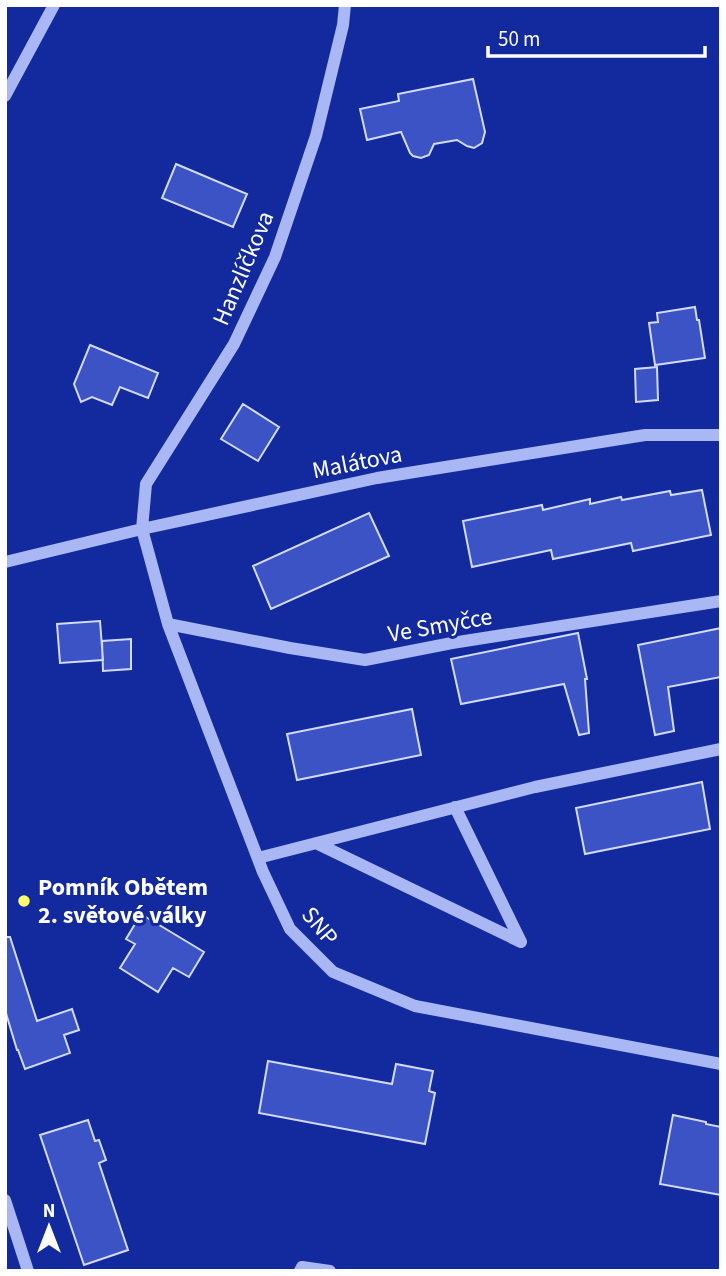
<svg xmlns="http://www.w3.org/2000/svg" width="726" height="1276" font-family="'Source Sans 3',sans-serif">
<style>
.building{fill:#3c53c5;stroke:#d2dafe;stroke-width:2}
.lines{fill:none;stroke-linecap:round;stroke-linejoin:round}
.minor{stroke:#a9b7f4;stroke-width:12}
.poi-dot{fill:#fffc6c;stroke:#132a9e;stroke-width:2.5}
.labels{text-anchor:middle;stroke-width:6;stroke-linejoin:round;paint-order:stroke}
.street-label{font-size:24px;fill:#fff;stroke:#132a9e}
.poi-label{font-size:24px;font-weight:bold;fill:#fff;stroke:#132a9e;text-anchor:start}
</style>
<rect width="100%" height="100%" fill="#132a9e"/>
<!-- building -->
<path class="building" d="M 473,79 L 485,132 L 482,143 L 474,148 L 467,146 L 457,140 L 434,144 L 429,155 L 421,158 L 413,156 L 410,153 L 401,132 L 367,140 L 360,109 L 399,101 L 398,94 Z
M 176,164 L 247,194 L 233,227 L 162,198 Z
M 695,307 L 697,320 L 699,320 L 705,358 L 655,365 L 649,323 L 658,322 L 657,313 Z
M 90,345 L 158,373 L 148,398 L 120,387 L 112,405 L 92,397 L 81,402 L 74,384 Z
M 657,367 L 658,400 L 636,402 L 635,369 Z
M 243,404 L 279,427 L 258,461 L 221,439 Z
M 702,490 L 711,535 L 633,551 L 631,543 L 553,559 L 551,550 L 472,567 L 463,521 L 542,505 L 543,510 L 590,499 L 590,504 L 621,497 L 622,500 L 670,491 L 671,495 Z
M 369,513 L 389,556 L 271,609 L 253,566 Z
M 100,621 L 103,660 L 60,663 L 57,624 Z
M 721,628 L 721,677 L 668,687 L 674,731 L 655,735 L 638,645 Z
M 578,633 L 587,679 L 585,679 L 589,733 L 579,735 L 564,684 L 461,704 L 451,659 Z
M 131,639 L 131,669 L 103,671 L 102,641 Z
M 412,709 L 421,755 L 297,780 L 287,734 Z
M 702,782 L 710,829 L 585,854 L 576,808 Z
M 141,914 L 204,952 L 189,977 L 173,968 L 158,992 L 120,968 L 135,944 L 126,939 Z
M 5,937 L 10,937 L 37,1021 L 72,1009 L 79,1030 L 64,1035 L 70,1053 L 25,1069 L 18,1050 L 17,1050 L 5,1010 Z
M 268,1061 L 392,1084 L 396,1064 L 433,1071 L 429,1091 L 435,1093 L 425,1144 L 259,1113 Z
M 673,1115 L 706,1122 L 706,1124 L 721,1127 L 721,1195 L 660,1184 Z
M 88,1120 L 95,1141 L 99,1140 L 106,1160 L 99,1163 L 128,1250 L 84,1265 L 40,1135 Z"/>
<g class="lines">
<!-- minor -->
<path class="minor" d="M 345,5 L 343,25 L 316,136 L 275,257 L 234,344 L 146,484 L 142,529 L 168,624 L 263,872 L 290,929 L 333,972 L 415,1006 L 721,1064
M 5,96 L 54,5
M 5,562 L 142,529 L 377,478 L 645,435 L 721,435
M 168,624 L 290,648 L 365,660 L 452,643 L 721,601
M 316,843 L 521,942 L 455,807
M 258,858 L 535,787 L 721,749
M 5,1200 L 28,1271
M 300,1271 L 302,1267 L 330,1271"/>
</g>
<!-- markers -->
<circle class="poi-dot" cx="24" cy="901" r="7"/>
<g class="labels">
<!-- street labels -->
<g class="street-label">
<text transform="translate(243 268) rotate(-67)" y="8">Hanzlíčkova</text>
<text transform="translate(357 462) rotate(-11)" y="8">Malátova</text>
<text transform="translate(440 625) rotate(-10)" y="8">Ve Smyčce</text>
<text transform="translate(320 926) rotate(50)" y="8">SNP</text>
</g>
<!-- poi labels -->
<g class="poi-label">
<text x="38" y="895">Pomník Obětem<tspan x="38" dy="28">2. světové války</tspan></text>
</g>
</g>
<!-- border -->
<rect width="726" height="1276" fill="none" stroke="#ffffff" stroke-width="14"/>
<!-- north arrow -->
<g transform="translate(49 1227)" stroke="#132a9e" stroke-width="5" paint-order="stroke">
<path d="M0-5L12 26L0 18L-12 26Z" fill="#ffffff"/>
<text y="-10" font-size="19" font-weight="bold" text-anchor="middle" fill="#ffffff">N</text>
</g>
<!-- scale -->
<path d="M488 46v10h217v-10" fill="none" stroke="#ffffff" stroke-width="3.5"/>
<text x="498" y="46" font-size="21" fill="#ffffff" stroke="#132a9e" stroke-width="5" paint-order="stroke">50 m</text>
</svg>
